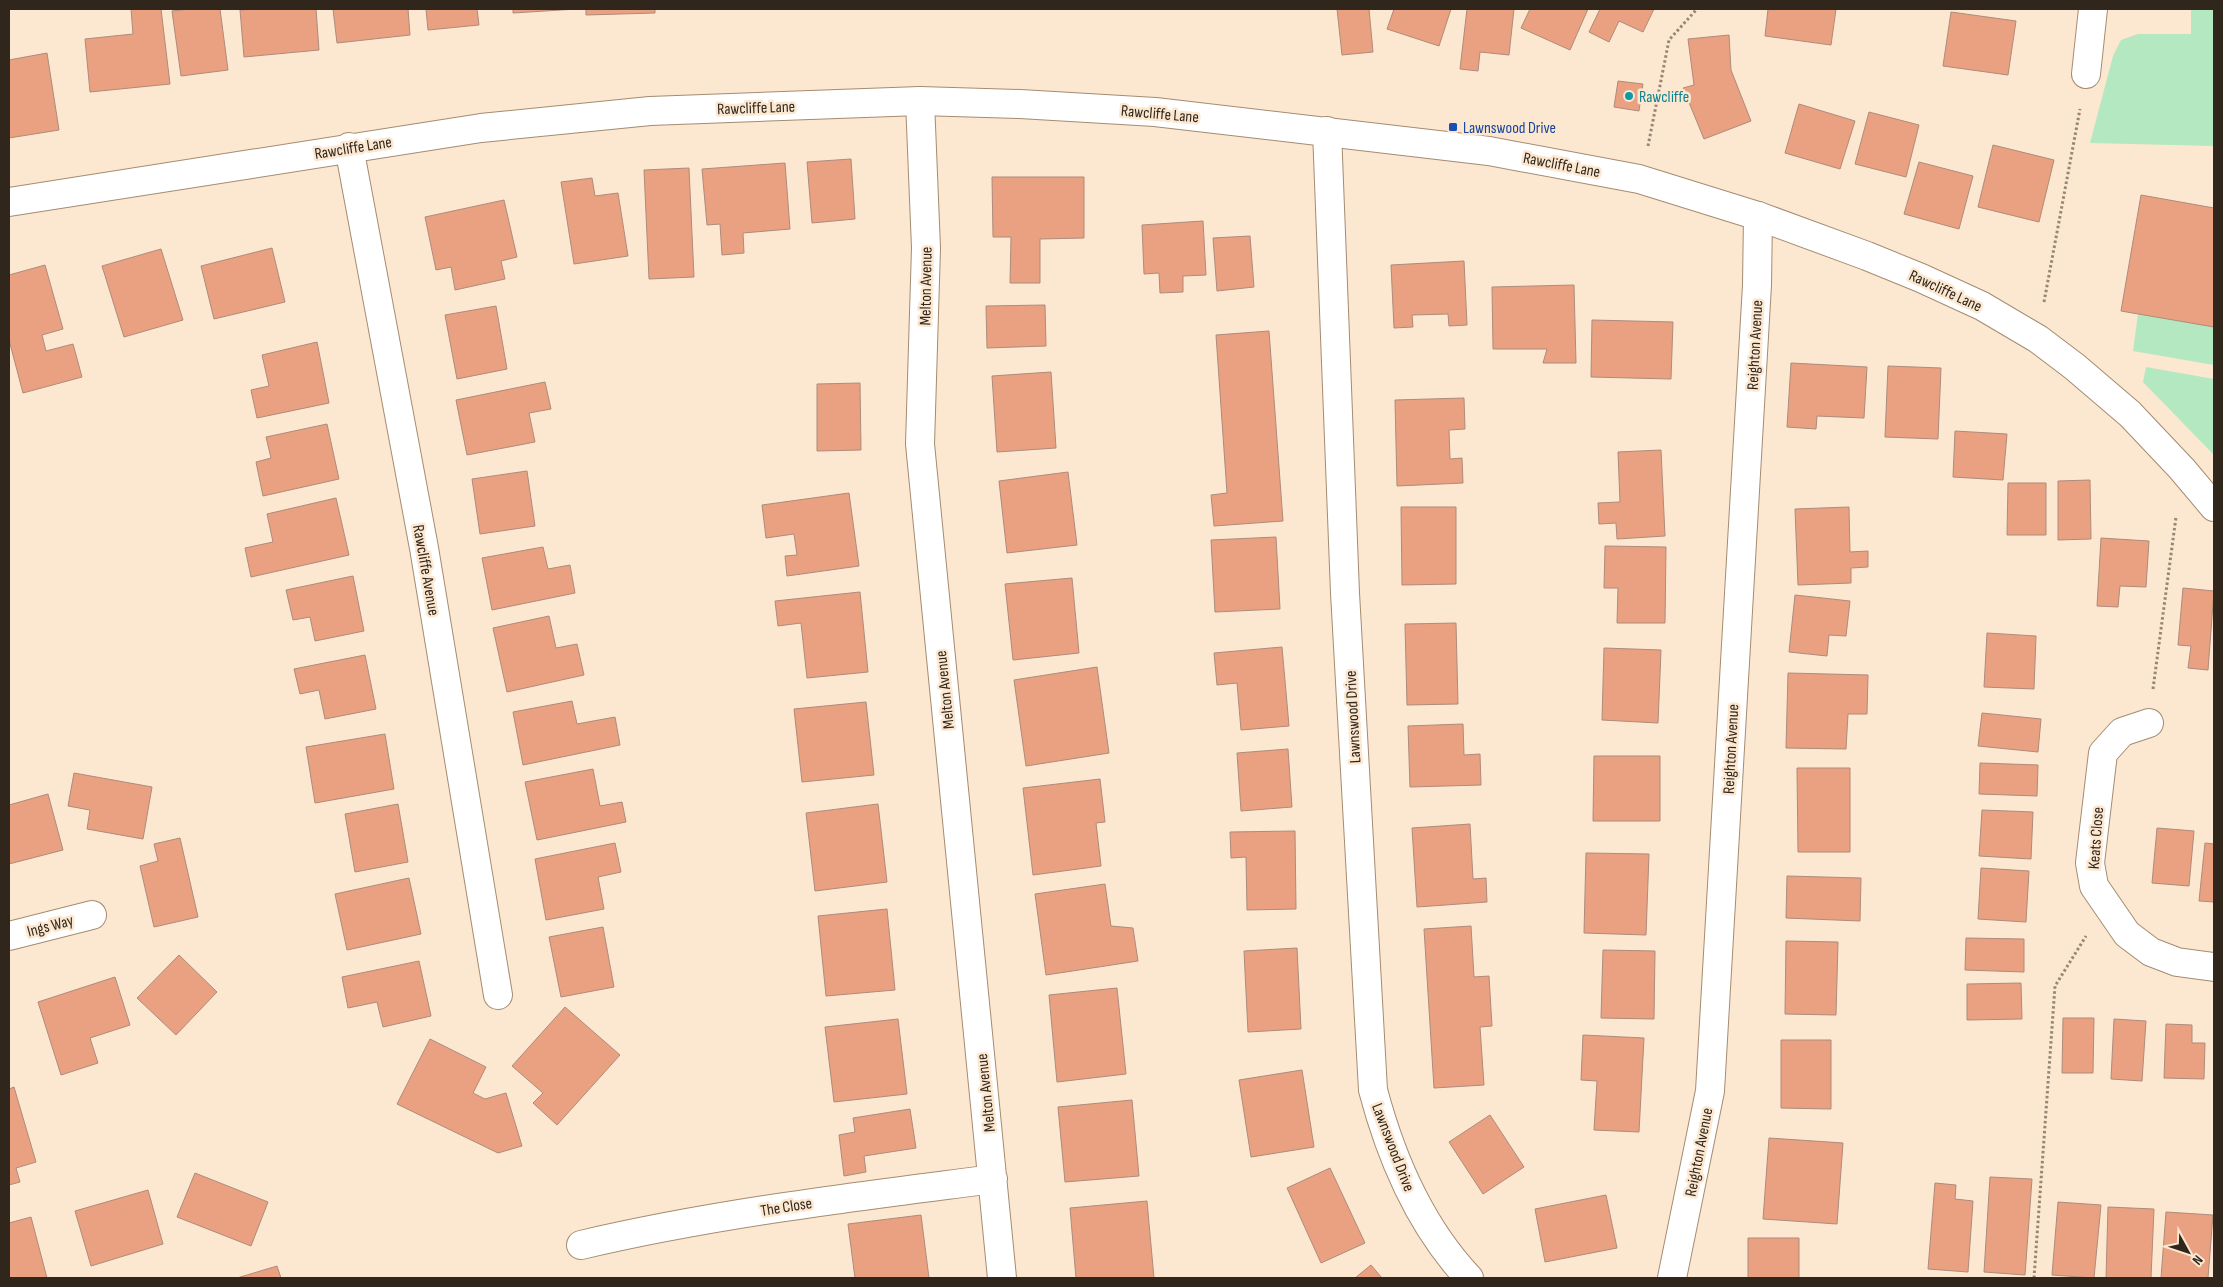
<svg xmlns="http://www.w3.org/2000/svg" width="2223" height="1287" font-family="'Sofia Sans Condensed',sans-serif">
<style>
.green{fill:#b4e8c0}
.building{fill:#e9a181;stroke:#ae8b7b}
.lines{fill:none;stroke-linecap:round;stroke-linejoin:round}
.minor-casing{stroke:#a48c71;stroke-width:30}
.tertiary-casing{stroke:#a48c71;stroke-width:30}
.path{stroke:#968675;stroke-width:3;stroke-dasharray:2.5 2.5;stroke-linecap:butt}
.minor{stroke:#fff;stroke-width:28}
.tertiary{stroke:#fff;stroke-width:28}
.culture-dot{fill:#0f9aa8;stroke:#fce7d0;stroke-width:2}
.transit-dot{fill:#1a4fb4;stroke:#fce7d0;stroke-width:2}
.labels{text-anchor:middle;stroke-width:5;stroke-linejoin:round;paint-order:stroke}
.culture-label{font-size:16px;fill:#0d838f;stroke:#fce7d0;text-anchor:start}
.street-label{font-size:16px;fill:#30261b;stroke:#fce7d0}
.transit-label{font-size:16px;fill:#164399;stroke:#fce7d0;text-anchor:start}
</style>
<rect width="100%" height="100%" fill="#fce7d0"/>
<!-- green -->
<path class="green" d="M 2191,9 L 2214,10 L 2214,146 L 2090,143 L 2113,56 L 2121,40 L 2138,34 L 2191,34 Z
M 2138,314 L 2214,327 L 2214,365 L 2133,351 Z
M 2146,367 L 2214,379 L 2214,455 L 2143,382 Z"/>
<!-- building -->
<path class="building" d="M 131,9 L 161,9 L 170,84 L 90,92 L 85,39 L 133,34 Z
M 189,9 L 220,9 L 228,70 L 181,76 L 172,11 Z
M 258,9 L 316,9 L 319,50 L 244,57 L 240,10 Z
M 333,9 L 408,9 L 410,35 L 337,43 Z
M 426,9 L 477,9 L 479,25 L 428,30 Z
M 513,9 L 577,9 L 513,13 Z
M 586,9 L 655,9 L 655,13 L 586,15 Z
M 1337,9 L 1369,9 L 1373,52 L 1342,55 Z
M 1394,9 L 1451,9 L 1439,46 L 1387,29 Z
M 1467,9 L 1514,9 L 1509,55 L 1480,52 L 1478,71 L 1460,69 Z
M 1530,9 L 1588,9 L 1570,50 L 1521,28 Z
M 1600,9 L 1654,9 L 1643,32 L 1619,21 L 1609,42 L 1589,32 Z
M 1768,9 L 1836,9 L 1831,45 L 1765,36 Z
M 1951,12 L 2016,21 L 2008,75 L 1943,66 Z
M 1729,35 L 1731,70 L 1751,121 L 1704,139 L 1683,88 L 1694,85 L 1688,39 Z
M 47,53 L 59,130 L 9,138 L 9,60 Z
M 1618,81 L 1643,84 L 1639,111 L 1614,107 Z
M 1799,104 L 1855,121 L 1840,169 L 1785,153 Z
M 1869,112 L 1919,125 L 1906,177 L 1855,164 Z
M 1993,145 L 2054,160 L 2039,222 L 1978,207 Z
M 851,159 L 855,219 L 812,223 L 807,162 Z
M 1919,162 L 1973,176 L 1959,229 L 1904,214 Z
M 785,163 L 790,229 L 743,233 L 744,253 L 722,255 L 720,224 L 707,225 L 702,169 Z
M 689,168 L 694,277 L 649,279 L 644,170 Z
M 992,177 L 1084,177 L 1084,238 L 1040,239 L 1040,283 L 1010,283 L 1011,237 L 993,237 Z
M 592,178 L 595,196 L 618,193 L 628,256 L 574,264 L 561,182 Z
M 2141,195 L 2214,208 L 2214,327 L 2121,311 Z
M 504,200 L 517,257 L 501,261 L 505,279 L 455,290 L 451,267 L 436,270 L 425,217 Z
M 1203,221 L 1206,275 L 1183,276 L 1183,292 L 1160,293 L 1159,273 L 1144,274 L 1142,225 Z
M 1250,236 L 1254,287 L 1217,291 L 1213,238 Z
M 272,248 L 285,302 L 214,319 L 201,266 Z
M 161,249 L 183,320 L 124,337 L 102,266 Z
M 1464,261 L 1467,325 L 1449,326 L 1448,314 L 1412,315 L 1413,327 L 1394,328 L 1391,265 Z
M 45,265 L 63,329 L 42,335 L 46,351 L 73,344 L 82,377 L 23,393 L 9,340 L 9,275 Z
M 1574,285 L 1576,363 L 1543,363 L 1547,349 L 1493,349 L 1492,287 Z
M 1045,305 L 1046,346 L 987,348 L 986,306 Z
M 496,306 L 507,369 L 457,379 L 445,315 Z
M 1592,320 L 1673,322 L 1671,379 L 1591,377 Z
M 1269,331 L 1283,521 L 1214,526 L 1211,495 L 1227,493 L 1216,335 Z
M 317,342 L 329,403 L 257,418 L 251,390 L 269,386 L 262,355 Z
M 1791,363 L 1867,367 L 1864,418 L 1817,416 L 1816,429 L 1787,427 Z
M 1888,366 L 1941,368 L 1938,439 L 1885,437 Z
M 1051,372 L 1056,448 L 997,452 L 992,376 Z
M 545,382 L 551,409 L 529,413 L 535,442 L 467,455 L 456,400 Z
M 860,383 L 861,450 L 817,451 L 817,384 Z
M 1464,398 L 1465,429 L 1449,430 L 1450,459 L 1462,458 L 1463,483 L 1397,486 L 1395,400 Z
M 327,424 L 339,479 L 263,496 L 256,462 L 271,458 L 266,437 Z
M 1955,431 L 2007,434 L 2003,480 L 1953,477 Z
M 1661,450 L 1665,536 L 1617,539 L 1616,523 L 1599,524 L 1598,503 L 1620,502 L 1618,452 Z
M 527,471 L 535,526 L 480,534 L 472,479 Z
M 1068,472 L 1077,545 L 1007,553 L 999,481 Z
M 2090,480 L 2091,539 L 2058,540 L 2058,481 Z
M 2008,483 L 2046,483 L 2046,535 L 2007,535 Z
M 849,493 L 859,566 L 787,576 L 785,556 L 797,555 L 794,534 L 766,538 L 762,505 Z
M 336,498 L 349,555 L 251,577 L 245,548 L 273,542 L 267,514 Z
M 1401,507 L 1456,507 L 1456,584 L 1402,585 Z
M 1849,507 L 1850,552 L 1868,551 L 1868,567 L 1851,568 L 1851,583 L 1798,585 L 1795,509 Z
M 1276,537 L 1280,609 L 1215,612 L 1211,540 Z
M 2101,538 L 2149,541 L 2146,587 L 2120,586 L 2118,607 L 2097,606 Z
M 1605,546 L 1666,547 L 1665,623 L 1617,623 L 1618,588 L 1604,588 Z
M 543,547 L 548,569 L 570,565 L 575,593 L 492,610 L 482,558 Z
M 353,576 L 364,631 L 315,641 L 310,617 L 293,620 L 286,590 Z
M 1072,578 L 1079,653 L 1013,660 L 1005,584 Z
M 2183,588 L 2214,591 L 2208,670 L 2188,668 L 2191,646 L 2178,645 Z
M 860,592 L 868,672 L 807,678 L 801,623 L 778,626 L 775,601 Z
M 1795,595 L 1850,601 L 1846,636 L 1829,635 L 1827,656 L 1789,652 Z
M 549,616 L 556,648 L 577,644 L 584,675 L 507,692 L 493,628 Z
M 1456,623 L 1458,704 L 1407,705 L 1405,624 Z
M 1987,633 L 2036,636 L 2034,689 L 1984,687 Z
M 1282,647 L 1289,726 L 1241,730 L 1237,683 L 1217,685 L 1214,653 Z
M 1604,648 L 1661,650 L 1658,723 L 1602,720 Z
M 365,655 L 376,709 L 325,719 L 319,690 L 300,694 L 294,669 Z
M 1097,667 L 1109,753 L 1026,766 L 1014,680 Z
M 1788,673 L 1868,675 L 1867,714 L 1848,714 L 1846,749 L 1786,748 Z
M 572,701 L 577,724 L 615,717 L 620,745 L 523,765 L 513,712 Z
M 866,702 L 874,775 L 802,782 L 794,709 Z
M 1982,713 L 2041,719 L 2038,752 L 1978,746 Z
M 1463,724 L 1464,755 L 1480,754 L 1481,785 L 1410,787 L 1408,726 Z
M 385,734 L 394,789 L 315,803 L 306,747 Z
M 1288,749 L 1292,807 L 1241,811 L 1237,753 Z
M 1594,756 L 1660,756 L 1660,821 L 1593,821 Z
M 1980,763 L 2038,765 L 2037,796 L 1979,794 Z
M 1797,768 L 1850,768 L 1850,852 L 1798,852 Z
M 593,769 L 600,806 L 622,802 L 626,822 L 537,840 L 525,782 Z
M 74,773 L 152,787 L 143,839 L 87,829 L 90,810 L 68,806 Z
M 1100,779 L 1105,822 L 1096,823 L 1101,866 L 1033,875 L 1023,788 Z
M 48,794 L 63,850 L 9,864 L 9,805 Z
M 398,804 L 408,862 L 355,872 L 345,814 Z
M 878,804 L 887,882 L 815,891 L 806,813 Z
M 1982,810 L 2033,812 L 2031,859 L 1979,856 Z
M 1470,824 L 1473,879 L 1486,878 L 1487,902 L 1417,907 L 1412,828 Z
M 2157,828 L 2194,831 L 2189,886 L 2152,883 Z
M 1295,831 L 1296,909 L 1247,910 L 1246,857 L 1231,858 L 1230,832 Z
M 180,838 L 198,917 L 154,927 L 140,866 L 158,861 L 154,844 Z
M 615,843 L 621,872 L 598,877 L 604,909 L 546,920 L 535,859 Z
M 2205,843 L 2214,844 L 2214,902 L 2199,901 Z
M 1586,853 L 1649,854 L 1646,935 L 1584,933 Z
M 1981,868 L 2029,871 L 2026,922 L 1978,919 Z
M 1787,876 L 1861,878 L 1860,921 L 1786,918 Z
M 409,878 L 421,934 L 347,950 L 335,894 Z
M 1105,884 L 1111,926 L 1133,928 L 1138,961 L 1046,975 L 1035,894 Z
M 887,909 L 895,990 L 826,996 L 818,916 Z
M 1471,926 L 1474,977 L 1489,976 L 1492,1026 L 1480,1027 L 1484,1085 L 1434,1088 L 1424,929 Z
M 603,927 L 614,987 L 561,997 L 549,937 Z
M 1966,938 L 2024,939 L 2024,972 L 1965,970 Z
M 1786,941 L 1838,942 L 1836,1015 L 1785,1014 Z
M 1297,948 L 1301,1029 L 1248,1032 L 1244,951 Z
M 1603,950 L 1655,951 L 1654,1019 L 1601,1018 Z
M 179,955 L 217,992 L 176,1035 L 137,998 Z
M 419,961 L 431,1016 L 383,1027 L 377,1002 L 348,1008 L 342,977 Z
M 115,977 L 130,1025 L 90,1038 L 98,1063 L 61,1075 L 38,1002 Z
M 2021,983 L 2022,1019 L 1967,1020 L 1967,984 Z
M 1117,988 L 1126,1074 L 1057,1082 L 1049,995 Z
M 565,1007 L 620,1055 L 557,1125 L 533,1103 L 543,1093 L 512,1066 Z
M 2063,1018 L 2094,1018 L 2093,1073 L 2062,1073 Z
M 898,1019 L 907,1094 L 834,1102 L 825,1027 Z
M 2114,1019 L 2146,1021 L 2142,1081 L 2111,1079 Z
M 2166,1024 L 2192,1025 L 2192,1043 L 2205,1043 L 2204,1079 L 2164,1078 Z
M 1583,1035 L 1644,1038 L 1639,1132 L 1594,1130 L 1597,1081 L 1581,1080 Z
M 430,1039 L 486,1067 L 473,1093 L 485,1099 L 506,1093 L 522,1146 L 498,1153 L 397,1104 Z
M 1781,1040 L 1831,1040 L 1831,1109 L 1781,1108 Z
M 1302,1070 L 1314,1147 L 1251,1157 L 1239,1080 Z
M 14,1087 L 36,1162 L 16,1168 L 20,1182 L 9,1185 L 9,1089 Z
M 1132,1100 L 1139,1176 L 1065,1182 L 1058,1107 Z
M 910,1109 L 916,1148 L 864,1156 L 866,1172 L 844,1176 L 839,1135 L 855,1132 L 853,1118 Z
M 1490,1115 L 1524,1167 L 1483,1194 L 1449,1142 Z
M 1769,1138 L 1843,1143 L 1837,1224 L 1763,1219 Z
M 1330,1168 L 1365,1243 L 1321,1263 L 1287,1188 Z
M 195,1173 L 268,1202 L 251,1246 L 177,1217 Z
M 1990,1177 L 2032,1179 L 2025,1275 L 1984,1272 Z
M 1935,1183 L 1956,1185 L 1955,1199 L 1973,1201 L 1968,1272 L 1928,1269 Z
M 148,1190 L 163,1244 L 91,1266 L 75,1211 Z
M 1606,1195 L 1617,1248 L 1545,1262 L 1535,1209 Z
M 1147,1201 L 1154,1278 L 1076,1278 L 1070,1208 Z
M 2058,1202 L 2101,1205 L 2094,1278 L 2052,1275 Z
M 2108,1207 L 2154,1209 L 2151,1278 L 2106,1278 Z
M 2166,1212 L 2213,1215 L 2208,1278 L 2161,1278 Z
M 921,1215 L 929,1278 L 855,1278 L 848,1224 Z
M 31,1217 L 47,1278 L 9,1278 L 9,1223 Z
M 1748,1238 L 1799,1238 L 1799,1278 L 1748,1278 Z
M 1371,1265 L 1382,1278 L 1355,1278 Z
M 277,1266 L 281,1278 L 237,1278 Z"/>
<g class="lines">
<!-- minor casing -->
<g class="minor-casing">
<path id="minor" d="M 2086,74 L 2093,9
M 920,101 L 926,248 L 920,444 L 1002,1278
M 1327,131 L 1345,593 L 1373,1090 C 1391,1158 1420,1226 1469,1278
M 349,147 L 424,548 L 498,995
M 2149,723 L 2122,732 L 2103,753 L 2090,863 L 2094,886 L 2127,934 L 2151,952 L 2177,962 L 2214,967
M 9,936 L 92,915
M 581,1245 C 717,1213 855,1197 993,1179
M 1672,1278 L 1710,1091 L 1757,285 L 1758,216"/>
</g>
<!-- tertiary casing -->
<g class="tertiary-casing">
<path id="tertiary" d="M 9,202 L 481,128 L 650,111 L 920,101 L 1020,104 L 1155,112 L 1489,151 L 1639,179 L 1758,216 L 1867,256 L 1921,278 L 1982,306 L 2038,339 L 2075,367 L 2130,414 L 2182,469 L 2214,507"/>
</g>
<!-- path -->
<path class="path" d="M 1648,146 L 1669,40 L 1697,9
M 2044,302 L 2080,109
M 2153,689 L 2176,517
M 2034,1278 L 2055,986 L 2086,936"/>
<!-- minor -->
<use href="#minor" class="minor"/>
<!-- tertiary -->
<use href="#tertiary" class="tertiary"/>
</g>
<!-- markers -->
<circle class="culture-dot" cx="1629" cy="96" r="5"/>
<rect class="transit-dot" x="1448" y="122" width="10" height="10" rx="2.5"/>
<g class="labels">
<!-- culture labels -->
<g class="culture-label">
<text x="1639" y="102">Rawcliffe</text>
</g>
<!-- street labels -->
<g class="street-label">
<text transform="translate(756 107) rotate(-2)" y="6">Rawcliffe Lane</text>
<text transform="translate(1160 113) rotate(5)" y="6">Rawcliffe Lane</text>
<text transform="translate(353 147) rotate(-9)" y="6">Rawcliffe Lane</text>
<text transform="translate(1562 164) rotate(11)" y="6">Rawcliffe Lane</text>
<text transform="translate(925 286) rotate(-89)" y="6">Melton Avenue</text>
<text transform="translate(1946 290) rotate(25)" y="6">Rawcliffe Lane</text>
<text transform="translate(1754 345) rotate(-87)" y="6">Reighton Avenue</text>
<text transform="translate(427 570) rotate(80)" y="6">Rawcliffe Avenue</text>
<text transform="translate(944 690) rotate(-96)" y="6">Melton Avenue</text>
<text transform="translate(1352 717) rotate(-93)" y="6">Lawnswood Drive</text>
<text transform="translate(1730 749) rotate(-87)" y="6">Reighton Avenue</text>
<text transform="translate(2095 838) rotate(-86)" y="6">Keats Close</text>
<text transform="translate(50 925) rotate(-15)" y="6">Ings Way</text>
<text transform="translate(985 1093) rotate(-96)" y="6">Melton Avenue</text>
<text transform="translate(1394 1147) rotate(69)" y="6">Lawnswood Drive</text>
<text transform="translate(1698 1152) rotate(-79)" y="6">Reighton Avenue</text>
<text transform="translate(786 1206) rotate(-9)" y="6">The Close</text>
</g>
<!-- transit labels -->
<g class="transit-label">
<text x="1463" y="133">Lawnswood Drive</text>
</g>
</g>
<!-- border -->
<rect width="2223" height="1287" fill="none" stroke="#30261b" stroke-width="20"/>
<!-- north arrow -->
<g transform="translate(2188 1252) rotate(130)" stroke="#fce7d0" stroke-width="4" paint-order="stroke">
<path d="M0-4L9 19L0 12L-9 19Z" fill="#30261b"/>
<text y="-8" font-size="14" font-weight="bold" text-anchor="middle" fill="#30261b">N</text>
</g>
</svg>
